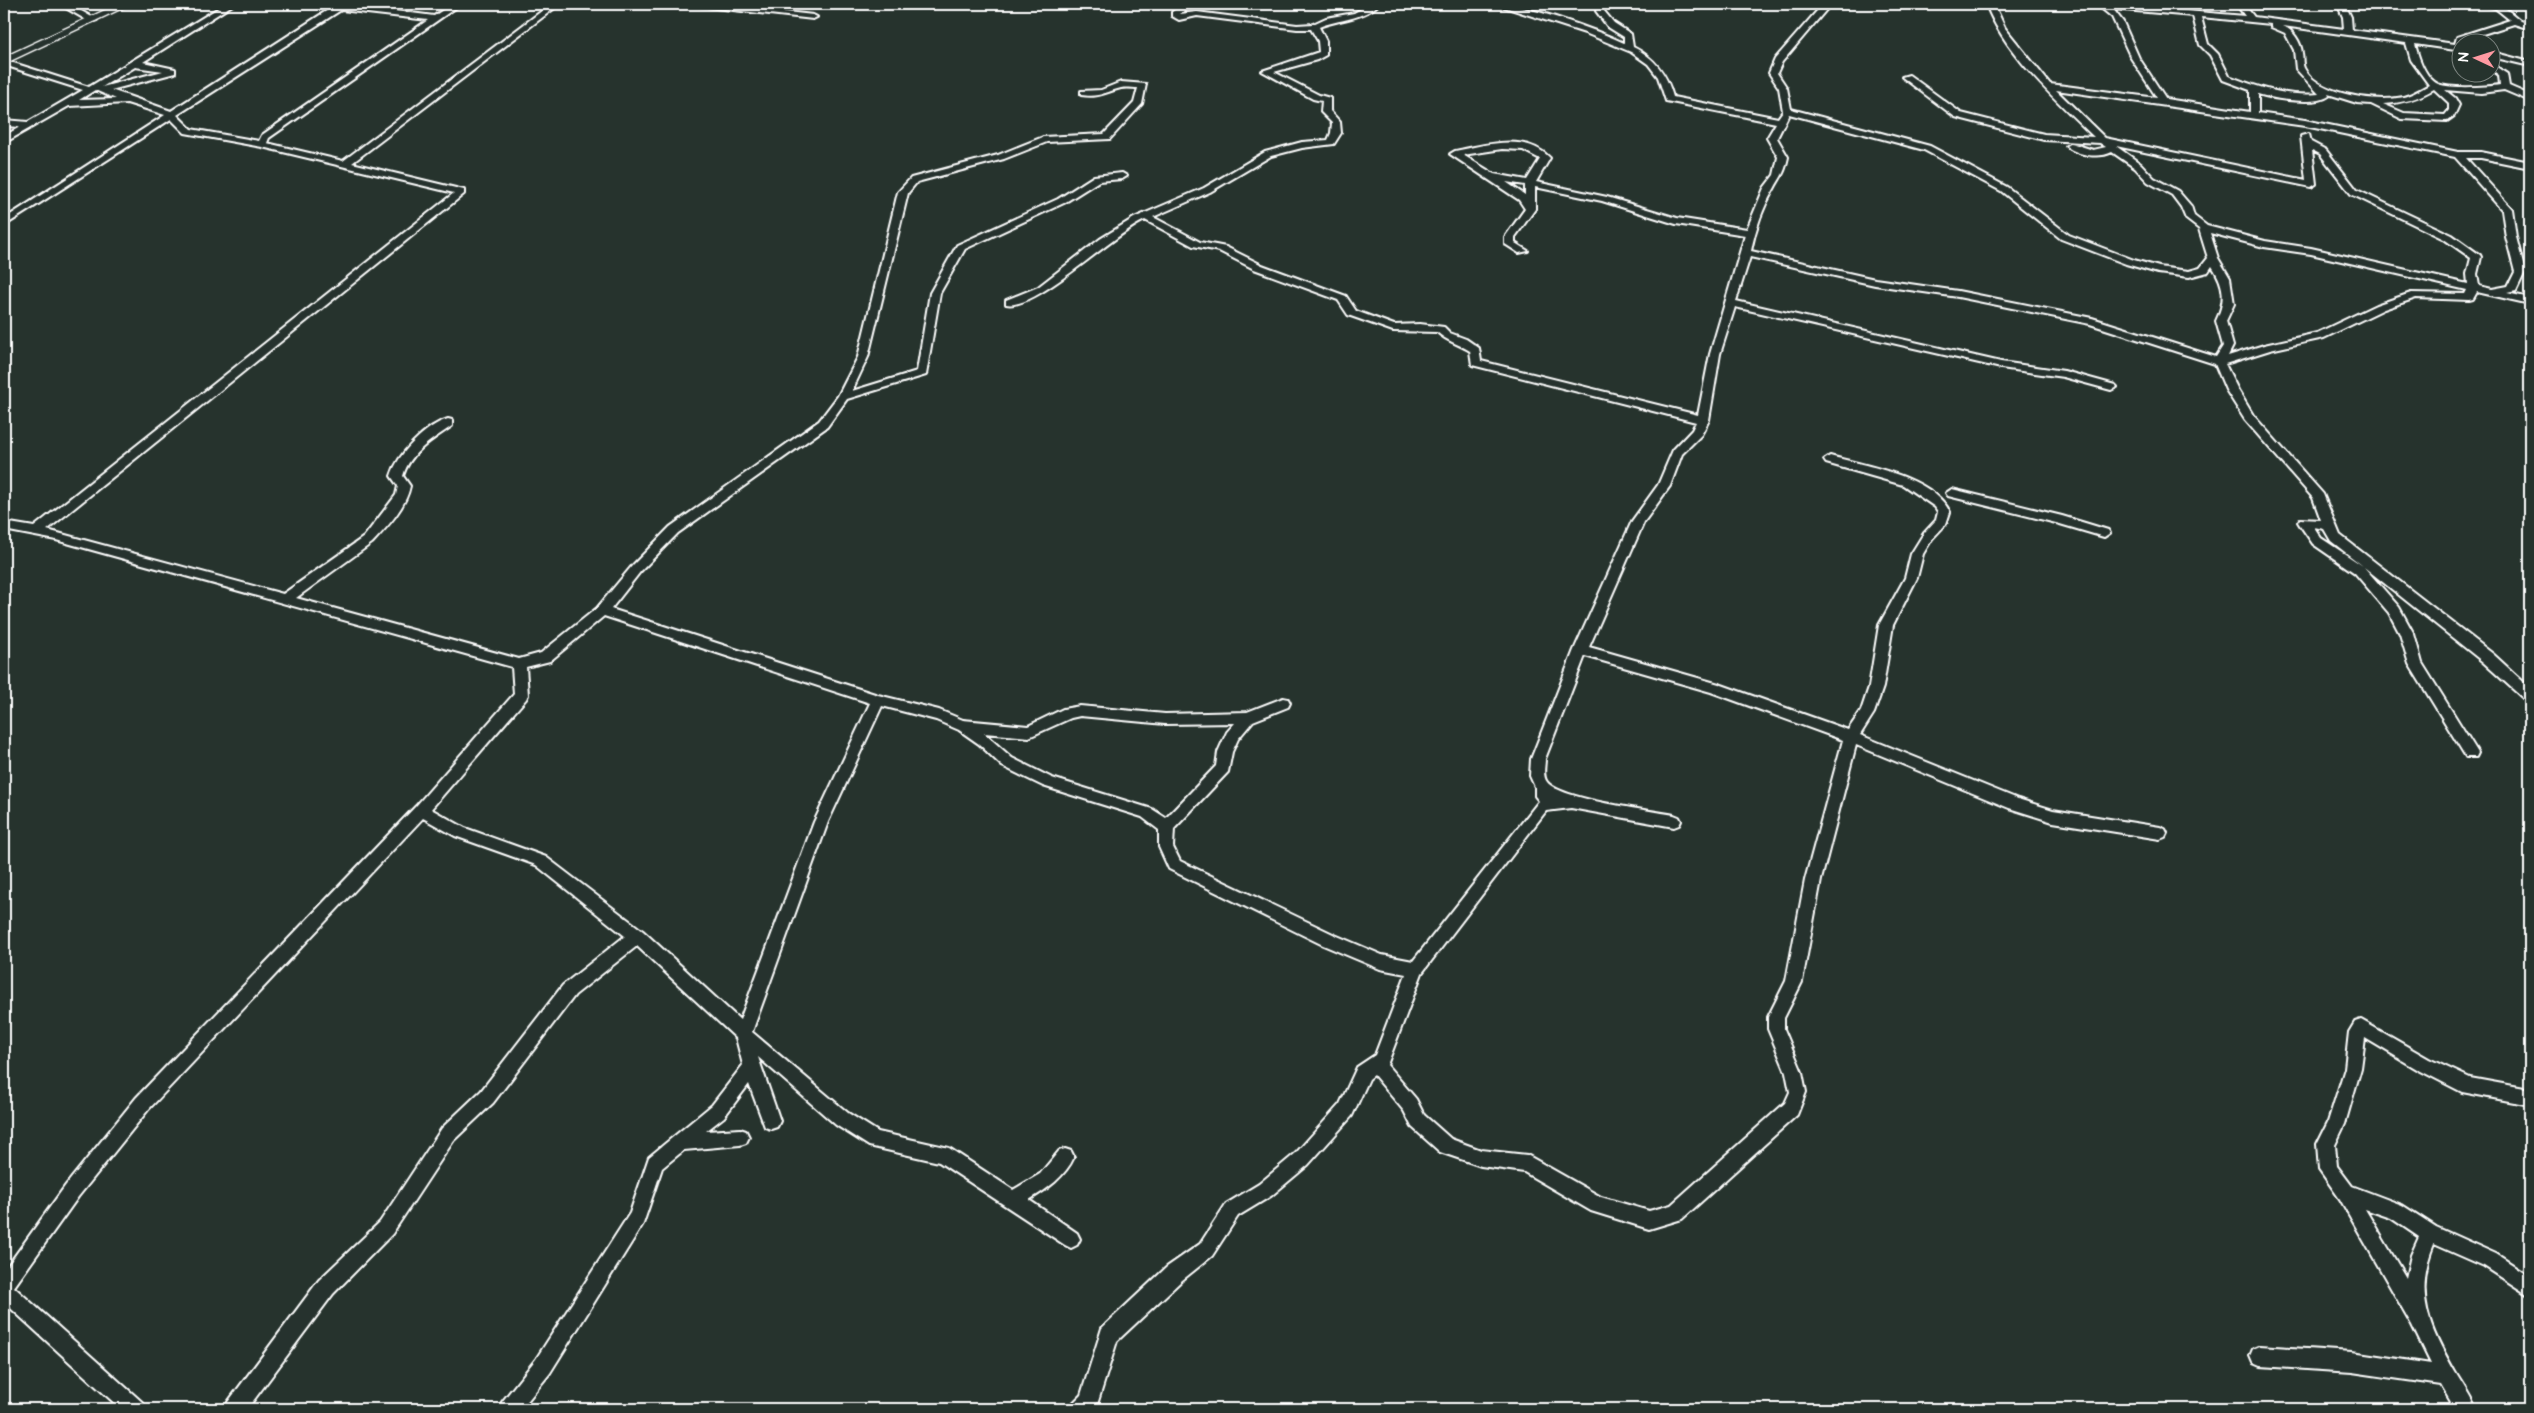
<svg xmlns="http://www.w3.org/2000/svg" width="2534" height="1413" font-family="'Architects Daughter',sans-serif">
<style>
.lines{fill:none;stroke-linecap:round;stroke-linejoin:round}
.minor-casing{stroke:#fff;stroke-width:4}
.tertiary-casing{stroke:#fff;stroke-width:3}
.minor{fill:#26332d;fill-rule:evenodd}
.tertiary{fill:#26332d;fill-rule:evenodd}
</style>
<rect width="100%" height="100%" fill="#26332d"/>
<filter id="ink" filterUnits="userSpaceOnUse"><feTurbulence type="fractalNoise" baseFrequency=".02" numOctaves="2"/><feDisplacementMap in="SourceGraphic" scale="10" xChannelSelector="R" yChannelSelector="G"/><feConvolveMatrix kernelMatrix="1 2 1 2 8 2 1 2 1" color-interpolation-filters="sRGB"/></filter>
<g filter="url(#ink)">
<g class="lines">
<!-- minor casing -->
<g class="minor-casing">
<path id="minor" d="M 59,4 L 69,4 L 97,20 L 90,22 Z
M 225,4 L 234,4 L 143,62 L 175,69 L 175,73 L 111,90 L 171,111 L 331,8 L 313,4 L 373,8 L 434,16 L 452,4 L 461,4 L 269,138 L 267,143 L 343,161 L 551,4 L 560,4 L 352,163 L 464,190 L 464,194 L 47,530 L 283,594 L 364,537 L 396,495 L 398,486 L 391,476 C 397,455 426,425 448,419 L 452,420 L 452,426 C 433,439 410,452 403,476 L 410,486 C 406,507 387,527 372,543 L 296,598 L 519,659 L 541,653 L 597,608 L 632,566 L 670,527 L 819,421 L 838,396 L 858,357 L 898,192 L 911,178 L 998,155 L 1043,137 L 1104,134 L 1134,103 L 1138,88 C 1133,88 1126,87 1121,88 C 1105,92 1099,98 1081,95 L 1081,91 L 1101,90 L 1121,82 L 1146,84 L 1142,104 L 1110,139 L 1047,142 L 1004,159 L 917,182 L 908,193 L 868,357 L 852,391 L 917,371 L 930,293 L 957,245 L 1058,199 L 1094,176 L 1122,173 L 1127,176 L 1122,179 L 1099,181 L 1064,203 L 965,249 L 940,293 L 926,375 L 847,399 L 827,427 L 678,533 L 640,572 L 611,609 L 878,695 L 939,710 L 963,720 L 1028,726 L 1063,709 L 1080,706 L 1165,714 L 1247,712 L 1283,698 L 1288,699 L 1290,703 L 1288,707 L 1253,721 L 1238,739 L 1232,752 L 1228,772 L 1174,829 L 1173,847 L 1180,861 L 1335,935 L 1382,955 L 1413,961 L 1539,801 L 1535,796 L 1535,787 L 1530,776 L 1531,759 L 1574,650 L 1632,521 L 1658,485 L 1673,450 L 1692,430 L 1696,422 L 1472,365 L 1470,351 C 1459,344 1446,341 1437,332 L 1393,331 L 1348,315 L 1338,300 L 1254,269 L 1219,251 L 1193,246 L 1145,220 C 1113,234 1035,311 1006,304 L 1006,300 L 1038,287 L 1100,239 L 1134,218 L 1204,188 L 1265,152 L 1302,142 L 1328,140 L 1331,133 L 1332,123 L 1321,112 L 1322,101 L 1313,99 L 1262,71 L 1319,52 L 1318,41 L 1311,29 L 1297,29 L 1197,16 L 1179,20 L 1172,16 L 1172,12 L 1183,4 L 1192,4 L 1180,14 L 1197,12 L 1297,25 L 1313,24 L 1326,18 L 1354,13 L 1370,4 L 1379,4 C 1362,20 1339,19 1319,27 L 1326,41 L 1326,55 L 1317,60 L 1274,72 L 1319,95 L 1330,98 L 1330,111 L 1340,122 L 1341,133 L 1334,144 L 1302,148 L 1271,156 L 1210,192 L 1153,217 L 1200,242 L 1226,247 L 1262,265 L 1346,296 L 1356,311 L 1394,325 L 1420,324 L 1444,327 L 1450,333 L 1466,339 L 1479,348 L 1481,361 L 1698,415 L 1710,354 L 1745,235 L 1676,224 L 1602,201 L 1535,187 L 1535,209 L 1515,237 L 1515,243 L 1528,251 L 1519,253 L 1505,244 L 1505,237 L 1525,209 L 1519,200 L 1450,154 L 1455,151 C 1484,145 1526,132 1550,158 L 1536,182 L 1607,197 L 1677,218 L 1747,229 L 1764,188 L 1774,175 L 1778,157 L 1767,138 L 1776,123 L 1666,101 L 1658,77 L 1648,64 L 1631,52 L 1585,33 L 1495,4 C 1525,4 1597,30 1624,43 L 1624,37 L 1608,27 L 1596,11 L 1598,4 L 1606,4 L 1604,11 L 1614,23 L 1631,34 L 1633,47 C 1655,58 1667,74 1673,97 L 1778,118 L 1783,111 L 1779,88 L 1769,73 L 1775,59 L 1823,4 L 1831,4 L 1782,62 L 1777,73 L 1787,88 L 1791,109 L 1930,146 L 2007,187 L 2069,235 L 2134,260 L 2159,267 L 2189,271 L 2200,268 L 2208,258 L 2199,229 L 2186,219 L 2181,207 L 2172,195 L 2148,182 L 2135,168 L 2112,152 C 2099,159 2077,155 2066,146 L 2071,143 L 2093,150 L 2106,147 L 2100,143 L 2044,140 L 1955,117 L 1902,77 L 1909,75 L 1961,113 L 2044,134 L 2094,137 C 2056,100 2004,53 1986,4 L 1994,4 L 2005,28 L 2050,84 L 2157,98 L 2131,58 L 2112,17 L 2101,8 L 2081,6 L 2077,4 L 2105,4 L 2245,16 L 2236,4 L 2244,4 L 2254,17 L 2344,29 L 2343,17 L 2337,4 L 2345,4 L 2351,17 L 2352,30 L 2455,44 L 2457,37 L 2510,20 L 2495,8 L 2478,4 L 2500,4 L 2521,21 L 2530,24 L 2530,29 L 2514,24 L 2464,40 L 2462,42 L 2462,51 L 2415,44 C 2418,56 2425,78 2438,84 C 2451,89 2486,87 2500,85 L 2499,75 L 2492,70 L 2492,64 L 2507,74 L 2509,86 L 2530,95 L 2530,101 L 2504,90 L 2481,93 L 2445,90 L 2455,98 L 2459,105 L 2454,116 L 2447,121 L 2402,119 L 2371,104 L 2357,103 L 2328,94 L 2329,96 C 2316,106 2274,99 2258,94 L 2258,113 L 2305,120 L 2458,152 L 2481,152 L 2530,162 L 2530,168 L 2481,158 L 2466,158 L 2512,209 L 2516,237 L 2525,272 L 2516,291 L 2507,293 L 2530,298 L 2530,304 L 2477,292 L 2473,299 L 2469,300 L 2416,298 L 2384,309 L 2324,338 L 2270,350 L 2225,364 L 2238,390 L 2253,415 L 2323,494 L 2340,535 L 2493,654 L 2530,688 L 2530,701 L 2525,700 L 2483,662 L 2364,567 L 2399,607 L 2414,634 L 2422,663 L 2478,753 L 2476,757 L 2466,757 L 2409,664 L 2400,634 L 2389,613 L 2355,573 L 2313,544 L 2300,525 L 2298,522 L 2300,519 L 2321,520 L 2313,498 L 2245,420 L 2226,390 L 2215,364 L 2090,324 L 1958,297 L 1875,285 L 1750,257 L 1736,301 L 2001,362 L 2064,371 L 2115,385 L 2117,387 L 2111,390 L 2063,377 L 2001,368 L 1735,307 L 1720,354 L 1709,420 L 1701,435 L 1682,454 L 1670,486 L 1644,522 L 1589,647 L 1719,684 L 1848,730 L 1861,711 L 1869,687 L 1879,625 L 1905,578 L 1911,554 L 1924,533 L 1936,520 L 1938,512 L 1935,507 L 1903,485 L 1826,463 L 1824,460 L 1830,456 C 1866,466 1932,476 1950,512 L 1946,524 L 1932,539 L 1923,554 L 1917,578 L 1893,625 L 1883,687 L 1874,713 L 1860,735 L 2018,799 L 2053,810 L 2160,827 L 2165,829 L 2167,833 L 2165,837 L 2160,839 L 2053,822 L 2009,808 L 1856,745 L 1821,880 L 1802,982 L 1784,1018 L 1784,1029 L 1802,1072 L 1806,1092 L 1797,1115 L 1682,1219 L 1649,1229 L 1591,1211 L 1524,1172 L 1481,1166 L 1440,1152 L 1412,1127 L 1404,1111 L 1374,1075 L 1369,1079 L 1352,1116 L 1308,1165 L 1271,1196 L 1238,1216 L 1212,1256 L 1181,1281 L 1117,1341 L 1096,1408 L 1071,1409 L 1074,1402 L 1081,1395 L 1102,1328 L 1167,1267 L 1200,1244 L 1226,1204 L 1259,1184 L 1296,1153 L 1340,1104 L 1357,1067 L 1375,1055 L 1406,974 L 1380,969 L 1323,945 L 1169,869 L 1159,847 L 1159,830 L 1142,817 L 1043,786 L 1002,766 L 979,744 L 959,730 L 936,720 L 882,706 L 828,822 L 752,1032 L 848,1113 L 878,1132 L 949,1148 L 1013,1190 L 1040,1174 L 1059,1151 L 1065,1149 L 1071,1151 L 1074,1157 C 1065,1177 1047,1189 1029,1200 L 1077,1233 L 1080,1239 L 1077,1245 L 1071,1248 L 1065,1245 L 939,1162 L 869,1146 L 836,1125 L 758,1057 L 780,1121 L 777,1127 L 771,1129 L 765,1127 L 749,1084 L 724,1117 L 706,1131 L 740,1129 L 746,1131 L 749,1137 L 746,1143 L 740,1145 L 684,1150 L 662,1168 L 643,1224 L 550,1373 L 521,1409 L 499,1409 L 502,1402 L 536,1359 L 630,1213 L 649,1157 L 712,1105 L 743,1065 L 736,1038 L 637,946 L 575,995 L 493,1103 L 454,1140 L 392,1234 L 333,1294 L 247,1409 L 225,1409 L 228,1402 L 319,1280 L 380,1222 L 442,1128 L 481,1091 L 563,985 L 625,936 L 536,865 L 455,836 L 423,818 L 148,1110 L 78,1197 L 14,1287 L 142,1402 L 145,1409 L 121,1409 L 4,1302 L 4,1271 L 66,1185 L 136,1098 L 416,806 L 514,694 L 512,667 L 56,540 L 4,530 L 4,522 L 34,527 L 454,193 L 262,147 L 185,133 L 171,119 L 4,226 L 4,219 L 165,115 L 127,103 L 69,106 L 4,143 L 4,136 L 20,127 L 4,126 L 4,120 L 28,122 L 83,90 L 4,65 L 4,60 L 89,87 ZM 2113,9 L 2193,16 L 2200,45 L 2210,55 L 2223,80 L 2250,90 L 2250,112 L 2166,99 L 2139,58 L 2123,22 ZM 341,10 L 428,20 L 262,135 L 259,141 L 191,129 L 177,115 ZM 2201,17 L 2271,24 L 2271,27 L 2285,33 L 2294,50 L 2296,69 L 2319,94 C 2286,97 2260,88 2229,76 L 2218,54 L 2208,44 ZM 2283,26 L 2406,43 L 2411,60 L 2429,85 C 2418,91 2409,97 2397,98 C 2372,102 2316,93 2304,68 C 2302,64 2303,57 2302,53 C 2301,42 2293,30 2283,26 ZM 135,67 L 163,71 L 102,87 ZM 2434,89 L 2449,103 L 2449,110 L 2445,115 L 2404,113 L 2383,104 C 2402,103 2417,99 2434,89 ZM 95,90 L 116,99 L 79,100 ZM 2056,90 L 2305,126 L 2455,157 L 2502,210 L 2506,237 L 2515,272 L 2508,286 L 2492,289 L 2479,286 L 2477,274 L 2481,257 L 2480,255 L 2452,235 L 2357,190 L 2326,150 L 2311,142 L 2309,134 L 2301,136 L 2306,180 L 2105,138 ZM 1789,114 L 1924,150 L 2001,191 L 2061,239 L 2126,264 L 2158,273 L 2189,277 L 2208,272 L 2212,266 C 2225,286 2226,300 2216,321 L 2223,346 L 2216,357 L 2092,318 L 1958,291 L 1875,279 L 1751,251 C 1755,230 1763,207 1774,189 C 1782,174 1784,175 1788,157 L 1777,138 ZM 2116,146 L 2311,187 L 2316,184 L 2312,150 L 2320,154 L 2351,194 L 2444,239 L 2471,258 L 2467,274 L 2468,284 L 2311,248 L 2265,241 L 2207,226 L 2194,216 L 2191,206 L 2178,191 L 2154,178 L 2141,164 ZM 1502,149 L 1523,150 L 1540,159 L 1527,180 L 1494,174 L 1463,155 ZM 1506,182 L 1525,185 L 1525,195 ZM 2210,233 L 2264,247 L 2311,254 L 2467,290 L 2465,294 L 2411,293 L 2376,305 L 2317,333 L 2264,345 L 2228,356 L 2233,346 L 2226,321 L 2234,304 L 2230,278 L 2218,258 ZM 2314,527 L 2324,529 L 2331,541 L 2363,566 L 2321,538 ZM 604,616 L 870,703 L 814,822 L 740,1020 L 643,931 L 546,857 L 465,828 L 431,809 L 526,699 L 528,695 L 526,667 L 550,661 ZM 1585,656 L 1711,692 L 1843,740 L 1805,880 L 1786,981 L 1768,1017 L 1768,1029 L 1786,1072 L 1790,1092 L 1785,1103 L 1671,1205 L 1649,1211 L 1601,1197 L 1527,1155 L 1481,1150 L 1451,1139 L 1424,1115 L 1416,1099 L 1387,1065 L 1422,973 L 1546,811 L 1571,808 L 1674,827 L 1679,825 L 1681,821 L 1679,817 L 1674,815 C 1649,810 1561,800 1547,782 C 1542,776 1545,766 1545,759 ZM 1080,716 L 1165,724 L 1235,723 L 1227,732 L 1218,752 L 1216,766 L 1166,818 L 1152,809 L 1052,778 L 1012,758 L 984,733 L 1029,737 L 1071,718 Z
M 694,4 L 717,4 L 813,15 L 817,17 L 813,19 L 698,6 Z
M 2492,52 L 2530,62 L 2530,66 L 2492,57 Z
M 1952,489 L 2062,516 L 2108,530 L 2110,533 L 2104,537 L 2060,524 L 1948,496 L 1946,493 Z
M 2361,1020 L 2429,1059 L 2470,1078 L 2530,1089 L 2530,1105 L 2462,1092 L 2417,1069 L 2365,1038 L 2361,1068 L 2345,1124 L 2335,1145 L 2337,1166 L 2352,1186 L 2402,1205 L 2436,1227 L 2496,1254 L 2530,1276 L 2530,1296 L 2484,1266 L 2434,1244 C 2413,1294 2430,1328 2455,1372 C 2462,1384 2471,1396 2476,1409 L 2455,1409 L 2441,1385 L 2352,1372 L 2260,1366 L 2253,1363 L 2250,1356 L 2253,1349 L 2260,1346 L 2352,1352 L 2431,1364 L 2412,1325 L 2340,1199 L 2319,1169 L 2317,1144 L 2328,1122 L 2345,1068 L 2349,1032 L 2355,1022 ZM 2365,1209 L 2391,1218 L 2419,1237 L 2411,1255 L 2406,1278 Z"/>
</g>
<!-- tertiary casing -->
<g class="tertiary-casing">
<path id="tertiary" d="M 118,4 L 131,4 L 4,64 L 4,57 Z"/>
</g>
<!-- minor -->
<use href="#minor" class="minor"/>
<!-- tertiary -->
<use href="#tertiary" class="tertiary"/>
</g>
</g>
<!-- margin -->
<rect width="2534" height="1413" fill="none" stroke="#26332d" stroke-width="20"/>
<rect x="10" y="10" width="2514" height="1393" fill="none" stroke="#fff" stroke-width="2" filter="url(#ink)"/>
<!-- north arrow -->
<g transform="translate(2476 58) rotate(274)"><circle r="24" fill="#26332d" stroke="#7d8581"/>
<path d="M0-4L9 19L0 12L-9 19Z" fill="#ff9aa2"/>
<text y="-8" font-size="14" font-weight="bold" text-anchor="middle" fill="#ffffff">N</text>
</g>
</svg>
